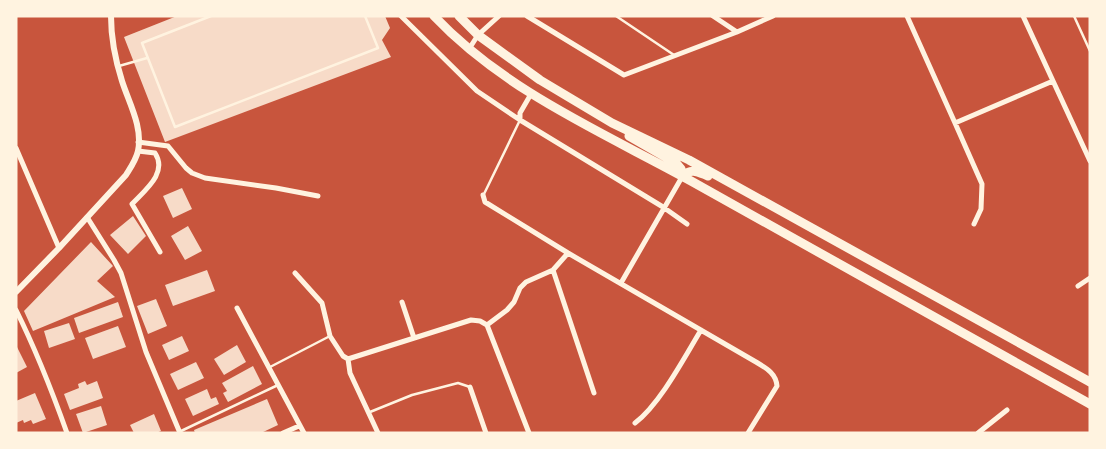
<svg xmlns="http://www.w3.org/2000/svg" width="1106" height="449" font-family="Helvetica,sans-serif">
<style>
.building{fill:#f7dbc8}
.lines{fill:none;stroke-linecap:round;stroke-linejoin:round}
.service{stroke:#fff3e0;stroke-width:2.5}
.minor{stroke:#fff3e0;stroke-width:5}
.tertiary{stroke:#fff3e0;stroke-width:6}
.trunk{stroke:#fff3e0;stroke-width:9}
</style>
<rect width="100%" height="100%" fill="#c8553d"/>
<!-- building -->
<path class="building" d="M 177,16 L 385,16 L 390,28 L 382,40 L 391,57 L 165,142 L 124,37 Z
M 182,188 L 192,209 L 173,218 L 163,196 Z
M 133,216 L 146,236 L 128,254 L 110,235 Z
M 188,226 L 202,251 L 185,260 L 171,236 Z
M 91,242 L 113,266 L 97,281 L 115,297 L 33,331 L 24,311 Z
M 207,270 L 215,291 L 173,306 L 165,285 Z
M 156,299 L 167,326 L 148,334 L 137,306 Z
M 118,302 L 123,317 L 79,333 L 74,318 Z
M 69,323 L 75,339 L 49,348 L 44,331 Z
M 118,326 L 126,347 L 93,359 L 85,338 Z
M 182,336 L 189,351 L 169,360 L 162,345 Z
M 16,345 L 27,367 L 16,373 Z
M 237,345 L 246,362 L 224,375 L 214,359 Z
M 196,362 L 204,378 L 178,390 L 170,374 Z
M 253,366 L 262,384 L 228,402 L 223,393 L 227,391 L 222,383 Z
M 85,381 L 87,385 L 97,381 L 103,398 L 70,410 L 64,394 L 79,388 L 78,384 Z
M 207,389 L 211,399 L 216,397 L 219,404 L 193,416 L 185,399 Z
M 35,393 L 46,419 L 33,424 L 31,420 L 24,423 L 23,420 L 16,423 L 16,401 Z
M 267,399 L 278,425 L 261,433 L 195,433 L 194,430 Z
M 101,406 L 107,425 L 83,433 L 76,414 Z
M 154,414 L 161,431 L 156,433 L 134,433 L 130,425 Z"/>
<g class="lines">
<!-- service -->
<path class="service" d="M 211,16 L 142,43 L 175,127 L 378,48 L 365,16
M 616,16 L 674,55
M 1074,16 L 1090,51
M 119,66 L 147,58
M 484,194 L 520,120
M 270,367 L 330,336
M 370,412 L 412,395 L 458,383 L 470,387
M 179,432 L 278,385"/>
<!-- minor -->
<path class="minor" d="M 401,16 L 477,91 L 520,120 L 663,207 L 687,224
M 527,16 L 624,75 L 737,32
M 713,16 L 737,32 L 773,16
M 907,16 L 955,123 L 1053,81
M 1023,16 L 1090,161
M 469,49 L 478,35 L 499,16
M 520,120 L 520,113 L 531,94
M 955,123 L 982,184 L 981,209 L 974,224
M 138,142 L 168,146 L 186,168 L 192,173 L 205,178 L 276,188 L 318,196
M 16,148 L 59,248
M 138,151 L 155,153 C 168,173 145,190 132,204 L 160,252
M 483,195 L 485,202 L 568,253 L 756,362 C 766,368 776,373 777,386 L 748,433
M 87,217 L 114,260 L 121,273 L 146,352 L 180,433
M 553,270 L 594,393
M 295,273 L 322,303 L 330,336 L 343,356 L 348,359 L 350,373 L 378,433
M 621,283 L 682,177
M 1078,286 L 1090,278
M 402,302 L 414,338
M 237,308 L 304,433
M 16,310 C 36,350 52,391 67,433
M 487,325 L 507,310 L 514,302 L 520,288 L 526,282 L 553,270 L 568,253
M 348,359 L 471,320 L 480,321 L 487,325 L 529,433
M 470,387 L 486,433
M 635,423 C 660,404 684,358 701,330
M 283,433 L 299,426
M 978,433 L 1007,410"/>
<!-- tertiary -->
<path class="tertiary" d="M 16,292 L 59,248 L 126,175 C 131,167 136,160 138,151 C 143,127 129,103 122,81 C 115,59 111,38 111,16"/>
<!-- trunk -->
<path class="trunk" d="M 434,16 C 505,91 602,132 691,181 C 824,255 957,330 1090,404
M 459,16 L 478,35 L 540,80 L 612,123 L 689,160 L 1090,382
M 629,136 L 676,163 L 681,169 L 682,177
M 682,177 C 691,167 698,172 708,176"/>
</g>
<!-- border -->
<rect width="1106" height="449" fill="none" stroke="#fff3e0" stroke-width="35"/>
</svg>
